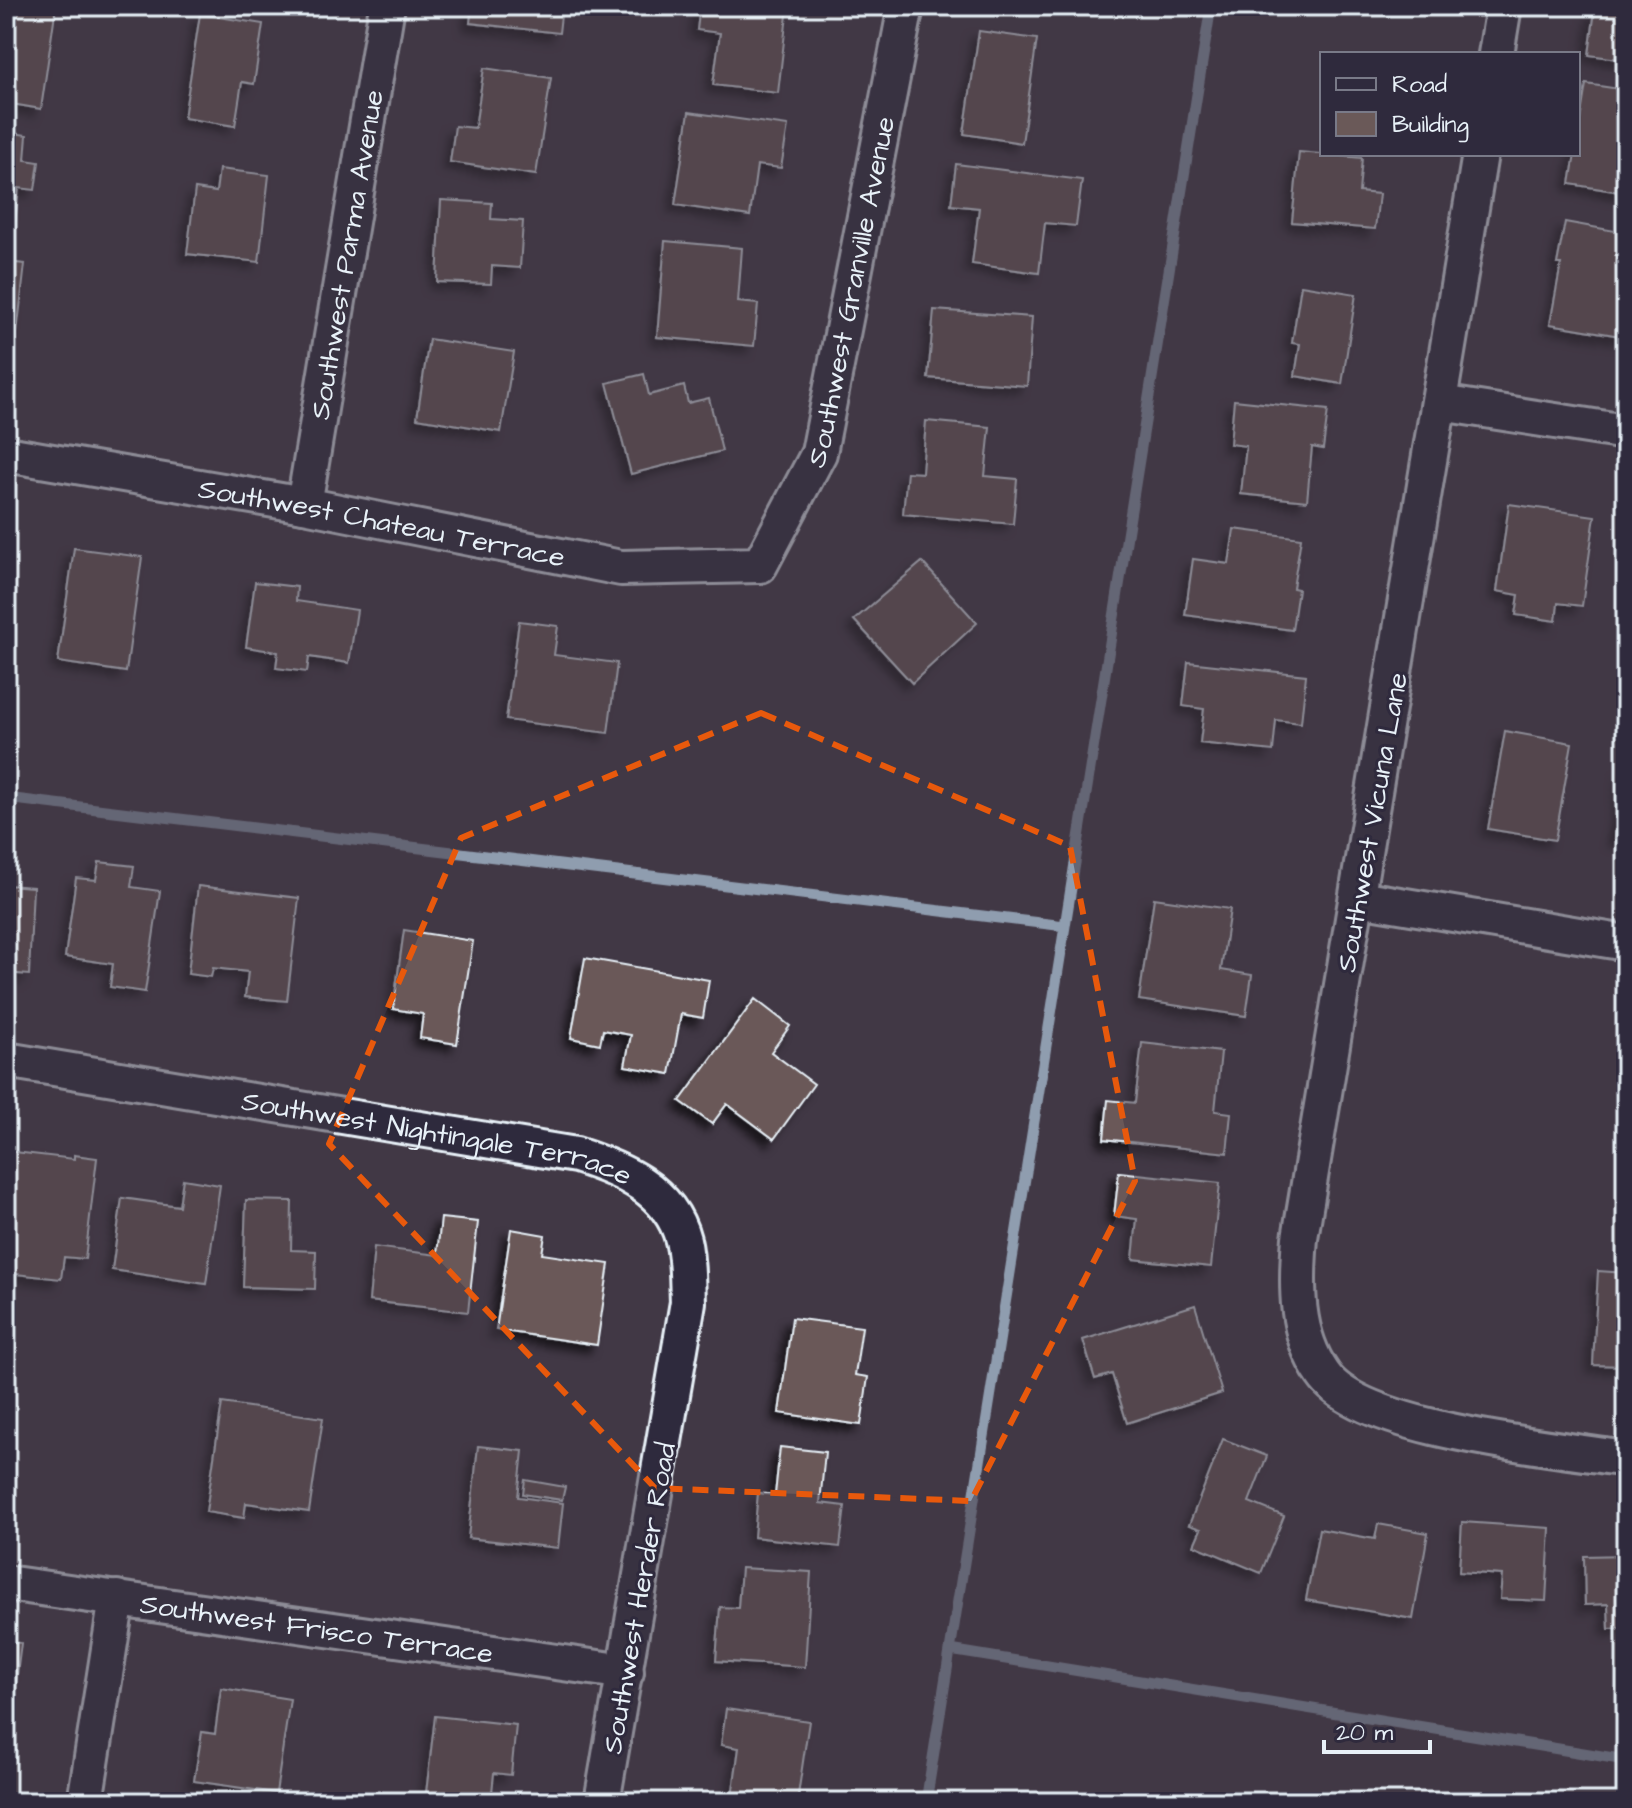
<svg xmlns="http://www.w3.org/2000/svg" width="1632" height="1808" font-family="'Architects Daughter',sans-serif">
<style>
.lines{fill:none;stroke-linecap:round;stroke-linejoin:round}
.stream{stroke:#8f9daf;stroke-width:11}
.building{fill:#6a5958;stroke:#e8f1f8;stroke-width:2;filter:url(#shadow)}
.minor-casing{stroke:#e8f1f8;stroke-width:40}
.minor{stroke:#2f2a3d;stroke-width:34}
.marked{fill:none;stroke:#e8590c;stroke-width:6;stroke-dasharray:16 10;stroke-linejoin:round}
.labels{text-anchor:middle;stroke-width:6;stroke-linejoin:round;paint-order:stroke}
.street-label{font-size:28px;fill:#e8f1f8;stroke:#2f2a3d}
</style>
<defs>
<filter id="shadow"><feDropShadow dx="-7" dy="7" stdDeviation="4" flood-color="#0009"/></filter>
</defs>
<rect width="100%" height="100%" fill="#413845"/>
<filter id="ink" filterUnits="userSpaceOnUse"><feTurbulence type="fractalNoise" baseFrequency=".0125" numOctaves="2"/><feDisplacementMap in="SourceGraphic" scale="16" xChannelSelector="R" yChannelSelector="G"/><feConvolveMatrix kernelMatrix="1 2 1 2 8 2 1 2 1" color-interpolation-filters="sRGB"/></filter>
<g filter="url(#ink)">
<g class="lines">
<!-- stream -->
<path class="stream" d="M 6,798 L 1065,926
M 950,1650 L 1626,1760
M 926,1802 L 1211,6"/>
</g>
<!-- building -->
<path class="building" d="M 6,6 L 56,6 L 41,109 L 6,103 Z
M 472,6 L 562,6 L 559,33 L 470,23 Z
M 700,6 L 788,6 L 778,93 L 713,85 L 720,33 L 697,30 Z
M 1609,6 L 1626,6 L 1626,60 L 1589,55 L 1595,10 L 1608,11 Z
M 200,14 L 263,24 L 254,84 L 242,82 L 235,126 L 184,118 Z
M 979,31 L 1037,39 L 1022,143 L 964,134 Z
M 484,68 L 551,78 L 536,175 L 450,162 L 455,126 L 475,128 Z
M 1586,84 L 1626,90 L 1626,193 L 1570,184 L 1575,154 L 1578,154 L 1578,133 Z
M 689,112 L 788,126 L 781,168 L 757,165 L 750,216 L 675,205 Z
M 6,132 L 27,135 L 25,160 L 39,162 L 35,190 L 19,188 L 14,232 L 6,231 Z
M 1299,152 L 1362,158 L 1359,192 L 1379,194 L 1375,229 L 1292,222 Z
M 956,164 L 1082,180 L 1076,226 L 1045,223 L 1039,273 L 972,264 L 979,208 L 951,205 Z
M 219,169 L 269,175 L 259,262 L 187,254 L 195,189 L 216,192 Z
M 441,200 L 492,203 L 491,219 L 523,221 L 520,268 L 492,266 L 491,284 L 437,282 Z
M 1565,222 L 1626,233 L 1626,337 L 1550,324 L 1561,264 L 1557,264 Z
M 665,241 L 742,248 L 738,302 L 758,304 L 754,346 L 657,337 Z
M 6,262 L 25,264 L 15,351 L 6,350 Z
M 1301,285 L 1356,294 L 1342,384 L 1295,376 L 1300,344 L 1292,343 Z
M 934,310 L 1032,317 L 1027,386 L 928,378 Z
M 429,339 L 514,352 L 501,432 L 417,418 Z
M 644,374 L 649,395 L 684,386 L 688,403 L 709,398 L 722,451 L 631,474 L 607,383 Z
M 1234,400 L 1328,410 L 1323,449 L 1312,447 L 1307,501 L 1241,494 L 1246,446 L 1230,444 Z
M 926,421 L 990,427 L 985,476 L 1017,479 L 1013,524 L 903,514 L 907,472 L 922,473 Z
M 1509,504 L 1595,516 L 1582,606 L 1558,603 L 1556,621 L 1516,615 L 1519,595 L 1497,591 Z
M 1234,529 L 1301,538 L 1293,588 L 1298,589 L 1292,630 L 1185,615 L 1193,559 L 1229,564 Z
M 74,548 L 142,557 L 126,672 L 58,662 Z
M 922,562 L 977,623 L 912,683 L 854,620 Z
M 255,582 L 297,587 L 296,601 L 357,610 L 349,663 L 309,657 L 307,672 L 276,668 L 278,652 L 246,647 Z
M 519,621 L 558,626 L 554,655 L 617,663 L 608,733 L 506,720 Z
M 1188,662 L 1306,675 L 1301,723 L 1276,720 L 1273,751 L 1200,743 L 1204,709 L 1183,706 Z
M 1505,731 L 1572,743 L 1555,840 L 1488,829 Z
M 1625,770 L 1626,770 L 1626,840 L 1615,838 Z
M 99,862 L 134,866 L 131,887 L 160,891 L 145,992 L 110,987 L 113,964 L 65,957 L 76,878 L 96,880 Z
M 6,885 L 33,887 L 29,975 L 6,973 Z
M 198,886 L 299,898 L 287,1001 L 245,997 L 248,972 L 213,968 L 211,977 L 188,974 Z
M 1154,898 L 1230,909 L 1221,970 L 1252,975 L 1246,1016 L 1139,1000 Z
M 404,930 L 473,941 L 457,1044 L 420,1038 L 423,1014 L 393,1009 Z
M 585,958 L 709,980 L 703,1018 L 681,1014 L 670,1074 L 625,1066 L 631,1035 L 603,1030 L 600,1044 L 571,1038 Z
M 755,999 L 790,1026 L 771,1052 L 814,1084 L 774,1139 L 727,1104 L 712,1124 L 680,1101 Z
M 1142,1043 L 1221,1052 L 1215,1111 L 1231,1113 L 1227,1153 L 1104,1139 L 1108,1100 L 1135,1103 Z
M 6,1151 L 74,1159 L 74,1155 L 97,1158 L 85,1259 L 64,1257 L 61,1279 L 16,1274 L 15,1279 L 6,1278 Z
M 1119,1172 L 1220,1183 L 1211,1267 L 1133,1259 L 1137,1219 L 1114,1216 Z
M 183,1179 L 220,1185 L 206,1284 L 112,1270 L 122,1198 L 179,1206 Z
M 246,1200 L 292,1201 L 291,1250 L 316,1251 L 315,1289 L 243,1287 Z
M 441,1218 L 478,1222 L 468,1312 L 369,1301 L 374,1247 L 437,1255 Z
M 511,1229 L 545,1235 L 542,1254 L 609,1264 L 597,1345 L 496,1330 Z
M 1598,1271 L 1626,1273 L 1626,1366 L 1593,1365 Z
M 1195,1305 L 1222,1393 L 1127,1423 L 1112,1374 L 1095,1379 L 1083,1340 Z
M 792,1318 L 862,1327 L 855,1375 L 868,1377 L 861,1425 L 779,1413 Z
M 222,1403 L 323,1418 L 309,1512 L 246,1503 L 244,1518 L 206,1512 Z
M 1223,1439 L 1267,1456 L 1249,1502 L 1284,1516 L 1261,1573 L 1194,1545 L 1201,1529 L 1189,1525 Z
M 478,1446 L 523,1451 L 518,1497 L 563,1503 L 558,1548 L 468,1538 Z
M 780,1447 L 825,1452 L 820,1503 L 845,1506 L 840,1547 L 754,1537 L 758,1493 L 775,1495 Z
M 525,1480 L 565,1487 L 562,1500 L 523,1494 Z
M 1462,1522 L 1550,1528 L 1546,1601 L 1500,1599 L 1502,1575 L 1459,1572 Z
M 1378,1524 L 1428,1533 L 1413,1619 L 1306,1600 L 1319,1529 L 1375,1539 Z
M 1626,1555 L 1626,1628 L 1609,1629 L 1608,1604 L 1585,1605 L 1584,1556 Z
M 741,1568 L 811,1572 L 805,1667 L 716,1661 L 720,1607 L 738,1608 Z
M 6,1641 L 21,1643 L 8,1746 L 6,1746 Z
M 221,1688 L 290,1699 L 276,1793 L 194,1781 L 202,1732 L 215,1734 Z
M 726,1709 L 809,1721 L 797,1802 L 771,1802 L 732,1797 L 739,1748 L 721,1745 Z
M 435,1716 L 516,1725 L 511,1775 L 494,1773 L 491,1802 L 425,1802 Z"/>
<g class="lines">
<!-- minor casing -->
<g class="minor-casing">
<g id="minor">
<path d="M 1496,54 L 1504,6"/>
<path d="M 1480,154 L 1300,1238 C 1296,1285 1295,1334 1323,1374 C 1361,1431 1558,1448 1626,1459"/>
<path d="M 1440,403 L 1626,432"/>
<path id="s1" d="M 6,454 L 304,505 L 621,568 L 760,565 L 819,453 L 906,6"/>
<path id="s2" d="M 304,505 L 387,6"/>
<path d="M 1358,898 L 1626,943"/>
<path id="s3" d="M 6,1060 L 576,1155 C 620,1169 670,1189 683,1240 C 688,1260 687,1281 688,1302 L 602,1802"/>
<path id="s4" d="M 6,1583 L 626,1672"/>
<path d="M 85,1802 L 117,1598"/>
</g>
</g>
<!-- minor -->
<use href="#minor" class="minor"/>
</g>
</g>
<!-- marked area -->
<path d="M0 0H1632V1808H0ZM 761,713 L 1070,846 L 1135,1181 L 971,1501 L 655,1488 L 329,1144 L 461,838 Z" fill="#413845" fill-opacity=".55" fill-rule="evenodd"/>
<path class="marked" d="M 761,713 L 1070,846 L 1135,1181 L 971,1501 L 655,1488 L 329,1144 L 461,838 Z"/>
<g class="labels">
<!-- street labels -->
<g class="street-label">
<text dy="10" stroke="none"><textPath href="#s2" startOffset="254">Southwest Parma Avenue</textPath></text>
<text dy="10" stroke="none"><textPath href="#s1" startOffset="1056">Southwest Granville Avenue</textPath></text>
<text dy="10" stroke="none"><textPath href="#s1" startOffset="382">Southwest Chateau Terrace</textPath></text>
<text transform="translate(1371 822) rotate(-80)" y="10">Southwest Vicuna Lane</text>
<text dy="10" stroke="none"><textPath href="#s3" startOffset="438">Southwest Nightingale Terrace</textPath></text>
<text transform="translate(638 1598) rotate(-80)" y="10">Southwest Herder Road</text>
<text dy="10" stroke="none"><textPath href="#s4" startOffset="314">Southwest Frisco Terrace</textPath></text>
</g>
</g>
<!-- margin -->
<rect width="1632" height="1808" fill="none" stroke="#2f2a3d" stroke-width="32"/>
<rect x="16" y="16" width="1600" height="1776" fill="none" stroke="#e8f1f8" stroke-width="3" filter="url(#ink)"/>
<!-- legend -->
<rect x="1320" y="52" width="260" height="104" fill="#2f2a3d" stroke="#797a88" stroke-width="2"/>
<rect x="1336" y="78" width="40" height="12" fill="#2f2a3d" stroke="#797a88" stroke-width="2"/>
<text x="1392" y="92" font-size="24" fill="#e8f1f8">Road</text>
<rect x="1336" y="112" width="40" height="24" fill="#6a5958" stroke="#797a88" stroke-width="2"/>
<text x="1392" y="132" font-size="24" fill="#e8f1f8">Building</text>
<!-- scale -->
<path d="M1324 1740v12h106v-12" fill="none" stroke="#e8f1f8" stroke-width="4"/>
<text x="1336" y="1740" font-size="24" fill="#e8f1f8" stroke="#2f2a3d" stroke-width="6" paint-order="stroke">20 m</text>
</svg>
